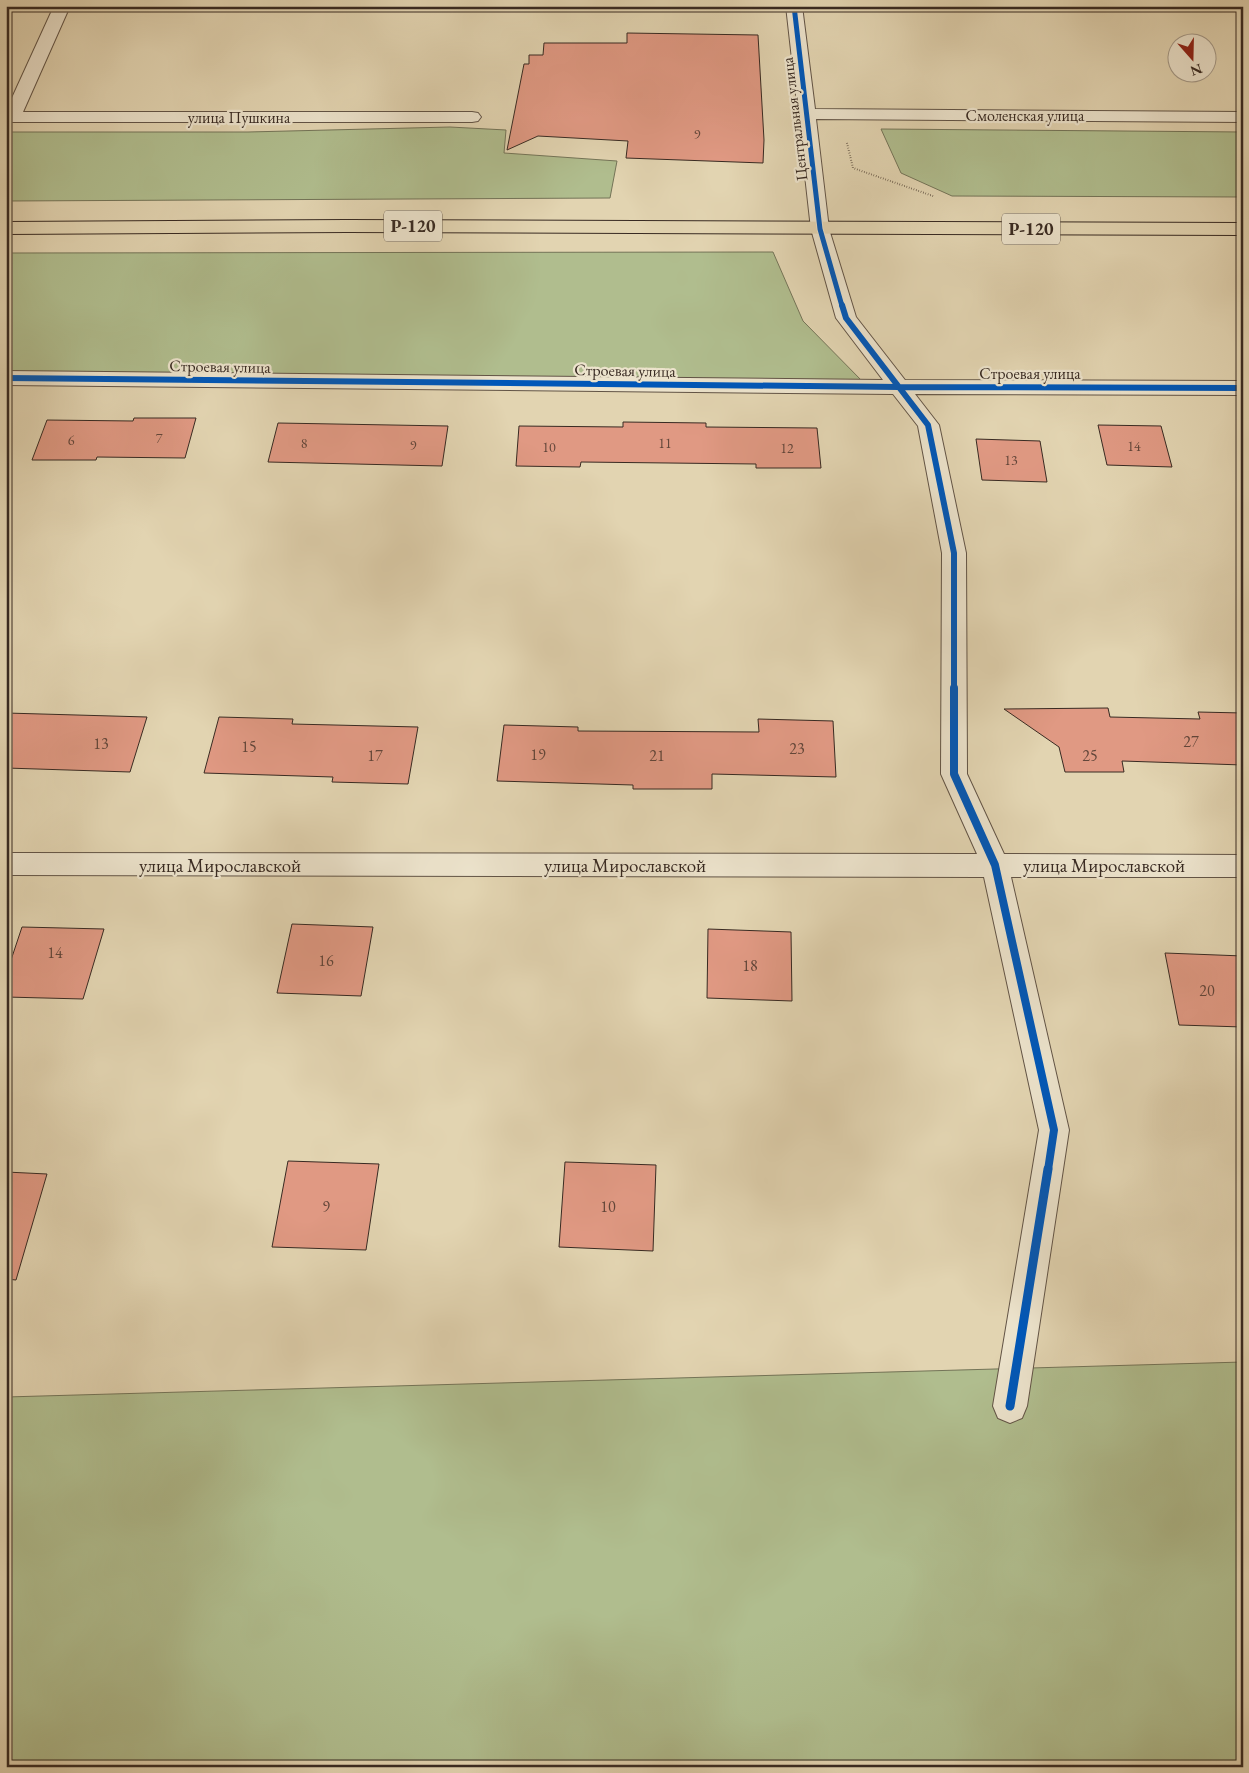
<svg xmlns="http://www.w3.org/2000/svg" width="1249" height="1773" font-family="'EB Garamond',serif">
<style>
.green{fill:#b0bd8e;stroke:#747458}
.building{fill:#e09983;stroke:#382a22}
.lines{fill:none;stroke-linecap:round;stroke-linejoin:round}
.minor-casing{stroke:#625446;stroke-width:2}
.major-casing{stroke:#382a22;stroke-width:2}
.path{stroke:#382a22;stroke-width:2;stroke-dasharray:0.5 2;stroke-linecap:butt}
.minor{fill:#ece3cc;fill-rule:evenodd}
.major{fill:#e2d4b1;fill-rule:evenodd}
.cycleway-far3-casing{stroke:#ece3cc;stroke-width:7}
.cycleway-far2-casing{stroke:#ece3cc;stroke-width:9}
.cycleway-far1-casing{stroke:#ece3cc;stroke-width:11}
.cycleway-casing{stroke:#ece3cc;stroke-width:12}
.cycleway-far3{stroke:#0057b8;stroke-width:5}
.cycleway-far2{stroke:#0057b8;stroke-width:6}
.cycleway-far1{stroke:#0057b8;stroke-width:8}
.cycleway{stroke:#0057b8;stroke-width:9}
.labels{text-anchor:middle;stroke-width:4.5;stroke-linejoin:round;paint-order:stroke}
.far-number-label{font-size:14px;fill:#62463a}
.far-street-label{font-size:16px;fill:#382a22;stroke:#ece3cc}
.number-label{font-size:16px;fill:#62463a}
.shield{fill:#ece3cc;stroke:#6e6255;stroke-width:1}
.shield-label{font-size:18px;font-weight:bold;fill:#382a22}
.street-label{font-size:19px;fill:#382a22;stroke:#ece3cc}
</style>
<rect width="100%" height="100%" fill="#e2d4b1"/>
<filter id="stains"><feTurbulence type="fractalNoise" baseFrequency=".004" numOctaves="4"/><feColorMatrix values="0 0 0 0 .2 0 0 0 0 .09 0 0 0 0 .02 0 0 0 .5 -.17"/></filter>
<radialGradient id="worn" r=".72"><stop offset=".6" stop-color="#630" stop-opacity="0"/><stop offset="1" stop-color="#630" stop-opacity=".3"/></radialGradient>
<!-- green -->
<path class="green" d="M 450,127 L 506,130 L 504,153 L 617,161 L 610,198 L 6,201 L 6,132 L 248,132 Z
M 881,129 L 1243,132 L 1243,197 L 952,196 L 901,173 Z
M 773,252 L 803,321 L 863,382 L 6,372 L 6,253 Z
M 1243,1362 L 1243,1767 L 6,1767 L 6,1397 Z"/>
<!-- building -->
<path class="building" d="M 627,33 L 758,35 L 764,140 L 763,163 L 626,158 L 628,141 L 538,136 L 507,150 L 524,64 L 529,64 L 529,55 L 543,55 L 544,43 L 627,43 Z
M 134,418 L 196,418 L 185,458 L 97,457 L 96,460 L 32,460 L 47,420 L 133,421 Z
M 623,422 L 706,423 L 706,427 L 817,428 L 821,468 L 756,468 L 756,464 L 581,462 L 580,467 L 516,466 L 519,426 L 623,427 Z
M 278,423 L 448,426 L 442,466 L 268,462 Z
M 1098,425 L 1161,426 L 1172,467 L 1107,465 Z
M 976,439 L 1040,441 L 1047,482 L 982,480 Z
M 1108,708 L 1110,717 L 1200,719 L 1198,712 L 1243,713 L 1243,765 L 1122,761 L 1124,772 L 1065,772 L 1059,747 L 1004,709 Z
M 6,713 L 147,717 L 130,772 L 6,768 Z
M 219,717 L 293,719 L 292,724 L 418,727 L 408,784 L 332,782 L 333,777 L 204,773 Z
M 758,719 L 833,721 L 836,777 L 712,774 L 712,789 L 633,789 L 633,785 L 497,781 L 504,725 L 578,727 L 578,731 L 759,732 Z
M 292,924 L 373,927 L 361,996 L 277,993 Z
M 22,927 L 104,929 L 83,999 L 6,997 L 6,975 Z
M 708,929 L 791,932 L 792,1001 L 707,998 Z
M 1165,953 L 1243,956 L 1243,1027 L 1179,1025 Z
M 288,1161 L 379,1164 L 366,1250 L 272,1247 Z
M 565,1162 L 656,1165 L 653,1251 L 559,1247 Z
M 6,1172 L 47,1174 L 16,1280 L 6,1279 Z"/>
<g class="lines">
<!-- minor casing -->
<g class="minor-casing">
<path id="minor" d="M 54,6 L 70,6 L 23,112 L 472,112 L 478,113 L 481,117 L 478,121 L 472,122 L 6,122 L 6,111 Z
M 786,6 L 802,6 L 815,109 L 1243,112 L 1243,122 L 816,119 L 829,229 L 856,317 L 905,380 L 1243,381 L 1243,395 L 915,394 L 939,425 L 966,553 L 967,774 L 1004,854 L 1243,855 L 1243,877 L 1011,877 L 1069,1130 L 1027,1406 L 1022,1418 L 1010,1423 L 998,1418 L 993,1406 L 1039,1130 L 984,877 L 6,875 L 6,853 L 977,854 L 941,774 L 942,553 L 918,426 L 893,394 L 6,385 L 6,371 L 883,380 L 836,318 L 811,229 Z"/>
</g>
<!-- major casing -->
<g class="major-casing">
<path id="major" d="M 347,220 L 1243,223 L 1243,235 L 347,232 L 6,234 L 6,222 Z"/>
</g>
<!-- path -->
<path class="path" d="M 847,143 L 853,168 L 933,196"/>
<!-- minor -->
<use href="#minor" class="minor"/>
<!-- major -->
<use href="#major" class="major"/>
<!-- cycleway-far3 casing -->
<g class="cycleway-far3-casing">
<path id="cycleway-far3" d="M 794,6 L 820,229 L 842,306"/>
</g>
<!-- cycleway-far2 casing -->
<g class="cycleway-far2-casing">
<path id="cycleway-far2" d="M 842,305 L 846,318 L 928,425 L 954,553 L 954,689
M 6,378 L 899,387 L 1243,388"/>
</g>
<!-- cycleway-far1 casing -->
<g class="cycleway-far1-casing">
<path id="cycleway-far1" d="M 954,688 L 954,774 L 995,865 L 1054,1130 L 1048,1170"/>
</g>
<!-- cycleway casing -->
<g class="cycleway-casing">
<path id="cycleway" d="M 1010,1406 L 1048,1169"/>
</g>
<!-- cycleway-far3 -->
<use href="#cycleway-far3" class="cycleway-far3"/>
<!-- cycleway-far2 -->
<use href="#cycleway-far2" class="cycleway-far2"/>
<!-- cycleway-far1 -->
<use href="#cycleway-far1" class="cycleway-far1"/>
<!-- cycleway -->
<use href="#cycleway" class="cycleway"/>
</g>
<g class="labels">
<!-- far-number labels -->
<g class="far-number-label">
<text x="697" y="139">9</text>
<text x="159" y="443">7</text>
<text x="71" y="445">6</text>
<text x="304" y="448">8</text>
<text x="665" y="448">11</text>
<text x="413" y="450">9</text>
<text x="1134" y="451">14</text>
<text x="549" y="452">10</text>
<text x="787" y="453">12</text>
<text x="1011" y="465">13</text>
</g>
<!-- far-street labels -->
<g class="far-street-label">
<text x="1025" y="121">Смоленская улица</text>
<text x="239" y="123">улица Пушкина</text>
<text transform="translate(794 119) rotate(-97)" y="6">Центральная улица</text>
<text transform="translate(220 366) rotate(1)" y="6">Строевая улица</text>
<text transform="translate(625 370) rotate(1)" y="6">Строевая улица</text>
<text x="1030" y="379">Строевая улица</text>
</g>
<!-- number labels -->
<g class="number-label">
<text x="1191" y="747">27</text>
<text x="101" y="749">13</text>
<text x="249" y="752">15</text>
<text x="797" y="754">23</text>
<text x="538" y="760">19</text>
<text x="375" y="761">17</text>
<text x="657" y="761">21</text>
<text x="1090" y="761">25</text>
<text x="55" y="958">14</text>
<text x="326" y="966">16</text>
<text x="750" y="971">18</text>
<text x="1207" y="996">20</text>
<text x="326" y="1212">9</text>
<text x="608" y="1212">10</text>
</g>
<!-- shield labels -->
<g class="shield">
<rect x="384" y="210.5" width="58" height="31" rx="4"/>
<rect x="1002" y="213.5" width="58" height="31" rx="4"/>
</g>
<g class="shield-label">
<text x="413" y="232">Р-120</text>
<text x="1031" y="235">Р-120</text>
</g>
<!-- street labels -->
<g class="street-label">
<text x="220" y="872">улица Мирославской</text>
<text x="625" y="872">улица Мирославской</text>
<text x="1104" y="872">улица Мирославской</text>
</g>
</g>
<!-- margin -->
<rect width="1249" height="1773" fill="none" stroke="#e2d4b1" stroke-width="25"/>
<rect x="8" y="8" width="1234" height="1758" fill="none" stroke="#382a22" stroke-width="2.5"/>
<rect x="12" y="12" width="1224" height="1748" fill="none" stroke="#382a22"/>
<!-- north arrow -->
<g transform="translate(1192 58) rotate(160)"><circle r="24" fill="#ece3cc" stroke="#a49988"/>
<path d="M0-4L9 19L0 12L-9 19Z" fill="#8f2418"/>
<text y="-8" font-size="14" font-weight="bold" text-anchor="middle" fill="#382a22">N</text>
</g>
<rect width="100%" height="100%" filter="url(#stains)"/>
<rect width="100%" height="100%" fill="url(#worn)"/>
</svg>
